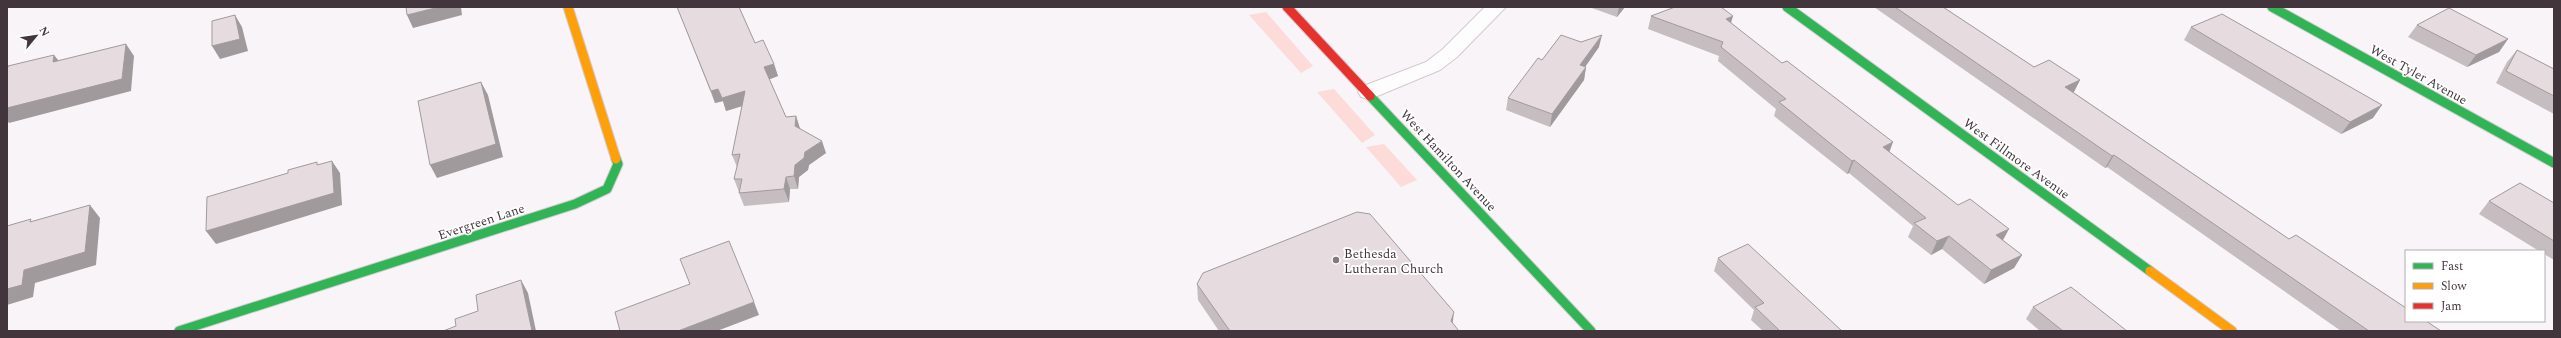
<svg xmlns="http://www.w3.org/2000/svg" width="2561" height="338" font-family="Spectral,serif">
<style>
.green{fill:#fcdbd9}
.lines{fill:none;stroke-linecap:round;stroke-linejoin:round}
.street-casing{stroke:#d3cacf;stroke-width:2}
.fast-casing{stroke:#d3cacf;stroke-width:11}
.slow-casing{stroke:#d3cacf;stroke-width:11}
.jam-casing{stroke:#d3cacf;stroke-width:11}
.street{fill:#fefdfe;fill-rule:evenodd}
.fast{stroke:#30b455;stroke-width:9}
.slow{stroke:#ff9f0a;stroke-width:9}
.jam{stroke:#e5322d;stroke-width:9}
.wall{fill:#c6bdc0}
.shaded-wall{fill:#a19a9c}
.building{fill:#e6dcdf;stroke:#a19a9c}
.poi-dot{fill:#83787d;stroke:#fff;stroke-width:1.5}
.labels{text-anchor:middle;stroke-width:3.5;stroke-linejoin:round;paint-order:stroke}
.street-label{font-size:13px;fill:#43353c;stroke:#fff}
.poi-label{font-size:13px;fill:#43353c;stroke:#fff;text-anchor:start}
</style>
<rect width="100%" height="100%" fill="#f9f4f7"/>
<!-- green -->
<path class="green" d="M 1266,12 L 1313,66 L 1301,73 L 1249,15 Z
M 1334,89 L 1375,135 L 1362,143 L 1317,92 Z
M 1384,144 L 1417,180 L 1401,187 L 1366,147 Z"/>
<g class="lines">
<!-- street casing -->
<g class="street-casing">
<path id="street" d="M 1485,7 L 1506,7 L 1457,57 L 1440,70 L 1375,97 L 1368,99 L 1361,97 L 1358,92 L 1361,87 L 1426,62 L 1443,49 Z"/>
</g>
<!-- fast casing -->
<g class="fast-casing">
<path id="fast" d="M 1787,7 L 2150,271
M 2272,7 L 2554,163
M 1370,96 L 1591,331
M 179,331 L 575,204 L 607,189 L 618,164 L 616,159"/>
</g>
<!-- slow casing -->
<g class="slow-casing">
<path id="slow" d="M 568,7 L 616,159
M 2150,271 L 2232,331"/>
</g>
<!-- jam casing -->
<g class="jam-casing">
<path id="jam" d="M 1287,7 L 1370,96"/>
</g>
<!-- street -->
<use href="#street" class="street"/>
<!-- fast -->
<use href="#fast" class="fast"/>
<!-- slow -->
<use href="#slow" class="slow"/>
<!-- jam -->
<use href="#jam" class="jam"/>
</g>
<!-- wall -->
<path class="wall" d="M 677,7 L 739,7 L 755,43 L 774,64 L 778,76 L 769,79 L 786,117 L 796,116 L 800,128 L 826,153 L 809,165 L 808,170 L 799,177 L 798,189 L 790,189 L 789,202 L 744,206 L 739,193 L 739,192 L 734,179 L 737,167 L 732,155 L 742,106 L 726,111 L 723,101 L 715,103 Z
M 1589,7 L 1625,7 L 1617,17 Z
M 1874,7 L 1943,7 L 2034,67 L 2080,80 L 2073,92 L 2289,239 L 2441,331 L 2341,331 L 2107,167 L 2105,168 Z
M 1651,16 L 1731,23 L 1889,152 L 2022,255 L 2014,268 L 1984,284 L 1942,249 L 1931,255 L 1908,237 L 1913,226 L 1849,173 L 1847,174 L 1774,116 L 1776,109 L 1718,61 L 1719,56 L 1648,29 Z
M 2417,25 L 2508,39 L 2499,52 L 2467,67 L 2408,37 Z
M 2191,27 L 2373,118 L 2341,134 L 2184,40 Z
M 1581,42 L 1599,47 L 1585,67 L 1586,67 L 1584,80 L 1550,127 L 1506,110 L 1508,98 L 1542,60 Z
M 2517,50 L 2554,69 L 2554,114 L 2496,83 L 2507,62 Z
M 2489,201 L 2554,203 L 2554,260 L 2544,254 L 2544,251 L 2539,251 L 2479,214 Z
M 1718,258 L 1842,331 L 1763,331 L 1751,320 L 1754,310 L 1714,271 Z
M 1197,284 L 1452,323 L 1459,331 L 1219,331 L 1198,300 Z
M 2033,307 L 2127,331 L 2040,331 L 2026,319 Z"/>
<!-- shaded-wall -->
<path class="shaded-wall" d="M 439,7 L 461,7 L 462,15 L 413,28 L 407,15 Z
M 1619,7 L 1625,7 L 1617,17 Z
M 235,15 L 242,27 L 248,51 L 220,59 L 212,46 Z
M 1733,16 L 1729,30 L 1726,19 Z
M 1602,35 L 1599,47 L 1578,77 L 1580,65 Z
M 2508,39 L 2499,52 L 2467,67 L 2476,55 Z
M 126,44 L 134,56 L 131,91 L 9,123 L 7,120 L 7,108 Z
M 54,55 L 64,67 L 53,62 Z
M 774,64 L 778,76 L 768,80 L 764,67 Z
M 1586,67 L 1584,80 L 1550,127 L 1552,114 Z
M 2080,80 L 2074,92 L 2059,99 L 2065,87 Z
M 481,82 L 488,95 L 503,157 L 437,178 L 430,165 Z
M 718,89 L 723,101 L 715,103 L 711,91 Z
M 745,91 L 749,104 L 726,111 L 722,98 Z
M 2382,105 L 2373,118 L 2341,134 L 2350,122 Z
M 796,116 L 800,129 L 795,126 Z
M 822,141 L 826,153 L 809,165 L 808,170 L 799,177 L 798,189 L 794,176 L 795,165 L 805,152 Z
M 1893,142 L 1888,156 L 1883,147 Z
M 2114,155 L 2107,167 L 2105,168 L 2112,156 Z
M 1854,160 L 1849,173 L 1847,174 L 1852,161 Z
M 332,161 L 340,173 L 342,205 L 216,244 L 206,231 Z
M 786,177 L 790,189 L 789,202 L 784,189 Z
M 90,205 L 100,218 L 96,265 L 35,283 L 33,297 L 7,305 L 7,289 L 24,270 Z
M 2009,229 L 2002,242 L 1996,235 Z
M 1949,236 L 1942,249 L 1931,255 L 1937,241 Z
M 2022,255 L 2014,268 L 1984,284 L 1991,270 Z
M 521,280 L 528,293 L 536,331 L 532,331 Z
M 754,302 L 759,315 L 717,331 L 678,331 Z
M 1454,312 L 1452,329 L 1451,321 Z"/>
<!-- building -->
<path class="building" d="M 406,7 L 439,7 L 407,15 Z
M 677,7 L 739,7 L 755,43 L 763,40 L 774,64 L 764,67 L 786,117 L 796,116 L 795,126 L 822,141 L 805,152 L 804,158 L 795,165 L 794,176 L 786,177 L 784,189 L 739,193 L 742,179 L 734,179 L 740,154 L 732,155 L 745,91 L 722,98 L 718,89 L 711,91 Z
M 1675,7 L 1721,7 L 1733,16 L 1726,19 L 1782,63 L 1787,61 L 1893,142 L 1883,147 L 1958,205 L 1970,199 L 2009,229 L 1996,235 L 2022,255 L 1991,270 L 1949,236 L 1937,241 L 1914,223 L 1926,218 L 1854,160 L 1852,161 L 1779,102 L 1786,99 L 1721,47 L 1723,42 L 1651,16 Z
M 1895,7 L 1943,7 L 2034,67 L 2049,60 L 2080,80 L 2065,87 L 2289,239 L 2296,235 L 2406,308 L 2406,321 L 2426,321 L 2441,331 L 2369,331 L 2114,155 L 2112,156 Z
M 2449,8 L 2508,39 L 2476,55 L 2417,25 Z
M 2222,14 L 2382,105 L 2350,122 L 2191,27 Z
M 235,15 L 240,39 L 212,46 L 212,21 Z
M 1561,35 L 1581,42 L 1602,35 L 1580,65 L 1586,67 L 1552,114 L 1508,98 L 1538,58 L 1542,60 Z
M 126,44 L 122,79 L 7,108 L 7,71 L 8,66 L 54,55 L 53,62 Z
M 2517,50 L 2554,69 L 2554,96 L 2506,71 Z
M 481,82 L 496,144 L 430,165 L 418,101 Z
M 332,161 L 334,193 L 206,231 L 207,197 L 288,173 L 288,170 L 317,162 L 317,165 Z
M 2520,183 L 2554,203 L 2554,241 L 2489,201 Z
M 90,205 L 85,252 L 24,270 L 22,285 L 7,289 L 7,226 L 31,219 L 30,222 Z
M 1357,212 L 1370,214 L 1454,312 L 1451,321 L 1459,331 L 1230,331 L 1197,284 L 1203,273 Z
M 729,241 L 754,302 L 678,331 L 620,331 L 615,312 L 690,284 L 680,259 Z
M 1748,244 L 1842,331 L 1780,331 L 1755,307 L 1764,303 L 1718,258 Z
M 521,280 L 532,331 L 443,331 L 456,326 L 455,319 L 478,311 L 476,295 Z
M 2071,287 L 2127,331 L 2063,331 L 2033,307 Z"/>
<!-- markers -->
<circle class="poi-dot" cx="1336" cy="260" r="4"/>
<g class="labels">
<!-- street labels -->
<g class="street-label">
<text transform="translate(2419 74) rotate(29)" y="5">West Tyler Avenue</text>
<text transform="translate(2017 158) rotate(36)" y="5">West Fillmore Avenue</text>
<text transform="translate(1449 160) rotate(47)" y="5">West Hamilton Avenue</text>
<text transform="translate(481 221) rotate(-18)" y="5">Evergreen Lane</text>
</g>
<!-- poi labels -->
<g class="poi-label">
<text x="1344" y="258">Bethesda<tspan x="1344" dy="15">Lutheran Church</tspan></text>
</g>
</g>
<!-- border -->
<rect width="2561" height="338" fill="none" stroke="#43353c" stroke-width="16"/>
<!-- legend -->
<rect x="2405" y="250" width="140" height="72" fill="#ffffff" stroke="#b4aeb1"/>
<rect x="2413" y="263" width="20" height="6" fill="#30b455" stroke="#b4aeb1"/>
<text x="2441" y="270" font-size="12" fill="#43353c">Fast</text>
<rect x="2413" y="283" width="20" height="6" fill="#ff9f0a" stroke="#b4aeb1"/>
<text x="2441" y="290" font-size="12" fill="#43353c">Slow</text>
<rect x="2413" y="303" width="20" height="6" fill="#e5322d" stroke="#b4aeb1"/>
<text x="2441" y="310" font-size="12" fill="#43353c">Jam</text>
<!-- north arrow -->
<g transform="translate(36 36) rotate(61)" stroke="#ffffff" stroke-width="3" paint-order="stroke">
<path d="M0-3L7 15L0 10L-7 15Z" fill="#43353c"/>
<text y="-6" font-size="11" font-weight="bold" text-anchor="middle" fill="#43353c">N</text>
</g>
</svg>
